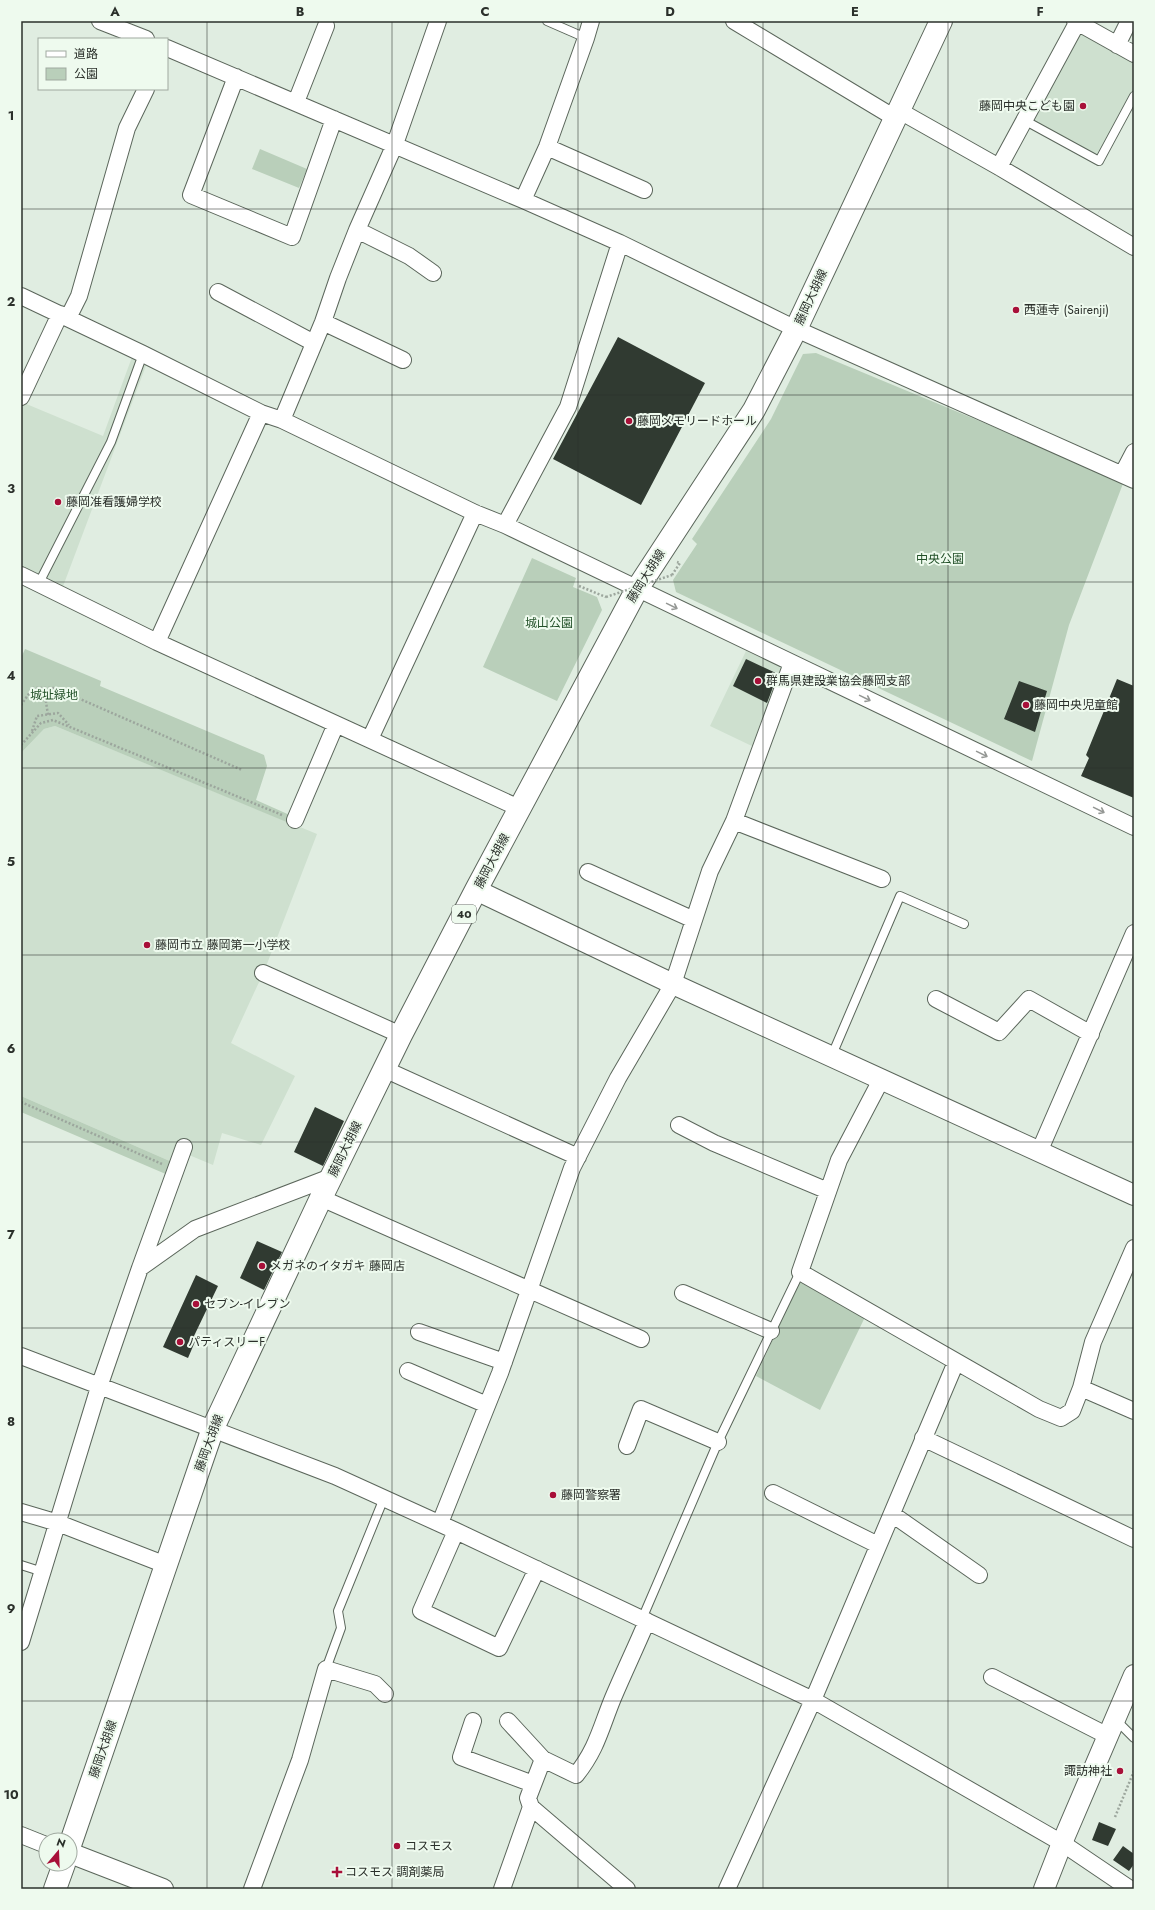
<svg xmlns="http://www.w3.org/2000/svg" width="1155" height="1910" font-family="Jost,'Noto Sans JP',sans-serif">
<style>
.built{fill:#cee0cf}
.green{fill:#b9cfba}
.building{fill:#303a31}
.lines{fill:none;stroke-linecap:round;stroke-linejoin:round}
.service-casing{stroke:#5b665b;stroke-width:10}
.minor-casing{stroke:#5b665b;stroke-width:18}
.tertiary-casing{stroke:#5b665b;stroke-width:22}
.primary-casing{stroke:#5b665b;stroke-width:24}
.path{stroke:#9ca69d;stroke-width:2.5;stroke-dasharray:2 2;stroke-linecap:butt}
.service{stroke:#fff;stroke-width:8}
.minor{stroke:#fff;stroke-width:16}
.tertiary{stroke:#fff;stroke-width:20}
.primary{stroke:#fff;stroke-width:22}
.path-bridge{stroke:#9ca69d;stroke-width:2.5;stroke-dasharray:2 2;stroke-linecap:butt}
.oneway{stroke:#959895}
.grid{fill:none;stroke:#2b302b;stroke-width:1;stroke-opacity:0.55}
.poi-dot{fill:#a81039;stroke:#eefaee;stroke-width:1.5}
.labels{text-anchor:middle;stroke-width:4;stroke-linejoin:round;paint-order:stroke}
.shield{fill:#eefaee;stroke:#666d66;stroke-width:1}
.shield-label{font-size:11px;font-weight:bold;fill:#2b302b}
.poi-label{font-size:12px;fill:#2b302b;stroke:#eefaee;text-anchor:start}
.street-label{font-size:12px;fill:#2b302b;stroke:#eefaee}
.park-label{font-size:12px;fill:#225028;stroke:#eefaee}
.neatline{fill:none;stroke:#2b302b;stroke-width:1.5}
.grid-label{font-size:13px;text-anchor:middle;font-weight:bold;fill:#2b302b}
</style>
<rect width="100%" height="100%" fill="#e0ede1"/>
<!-- built -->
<path class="built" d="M 1078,31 L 1134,63 L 1134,92 L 1099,158 L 1031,120 Z
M 132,357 L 147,363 L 62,589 L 21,568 L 21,409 L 24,403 L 103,436 Z
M 746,651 L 784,668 L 756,748 L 710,726 Z
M 55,726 L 317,834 L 265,969 L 231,1043 L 295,1076 L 261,1145 L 222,1133 L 213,1165 L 177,1150 L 172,1162 L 21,1096 L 21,753 L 44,729 Z"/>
<!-- green -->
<path class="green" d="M 260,149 L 307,169 L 299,188 L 252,169 Z
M 816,353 L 1124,481 L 1069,625 L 1032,761 L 676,592 L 673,580 L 697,544 L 692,539 L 771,419 L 803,354 Z
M 532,558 L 576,578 L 573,587 L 597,597 L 602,610 L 557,701 L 483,667 Z
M 25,649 L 101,681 L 100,686 L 264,755 L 267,766 L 256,800 L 292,816 L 289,823 L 55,726 L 44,729 L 21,753 L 21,658 Z
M 21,1096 L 172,1162 L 168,1175 L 21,1112 Z
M 801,1278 L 866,1315 L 820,1410 L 756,1376 Z"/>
<!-- building -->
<path class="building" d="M 618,337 L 705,383 L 641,505 L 553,459 Z
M 746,659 L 778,674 L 767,703 L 733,686 Z
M 1117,679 L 1134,686 L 1134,798 L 1081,776 L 1089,758 L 1086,755 Z
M 1019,681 L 1047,691 L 1035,732 L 1004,719 Z
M 315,1107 L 344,1121 L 323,1166 L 294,1152 Z
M 257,1241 L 282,1252 L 264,1290 L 240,1278 Z
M 196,1275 L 218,1286 L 194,1336 L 197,1337 L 188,1358 L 163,1347 Z
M 1099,1822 L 1116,1829 L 1108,1846 L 1092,1840 Z
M 1123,1846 L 1134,1854 L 1134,1864 L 1129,1871 L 1113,1860 Z"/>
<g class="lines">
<!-- service casing -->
<g class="service-casing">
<path id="service" d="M 547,21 L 586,38
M 1024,120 L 1099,161 L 1134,96
M 39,583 L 111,442 L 143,354
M 832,1055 L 900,896 L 964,924
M 21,1565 L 43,1572
M 642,1619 L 718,1442 L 800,1272
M 326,1669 L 341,1628 L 338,1611 L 384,1498
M 1115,1719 L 1134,1738"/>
</g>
<!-- minor casing -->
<g class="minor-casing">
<path id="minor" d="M 100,21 L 146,39
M 734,21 L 895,118
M 1075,21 L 1134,54
M 1117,45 L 1129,21
M 167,48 L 523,200 L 620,243 L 796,329 L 1134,480
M 236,77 L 191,195 L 292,237 L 334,119
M 296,102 L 326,26
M 898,110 L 999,167 L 1134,247
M 547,147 L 644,190
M 999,167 L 1077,23
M 523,200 L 547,147 L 586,38 L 591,21
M 357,230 L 409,256 L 433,273
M 218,292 L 314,343
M 21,296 L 143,354 L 261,413 L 282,420 L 475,513 L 505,525 L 1134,827
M 68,318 L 79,296 L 127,128 L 146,89
M 323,322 L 403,360
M 21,397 L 60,314
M 282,420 L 323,322 L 338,278 L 357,230 L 395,144 L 438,21
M 1123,473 L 1134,452
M 505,525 L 568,407 L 620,243
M 21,575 L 157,642 L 519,808
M 157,642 L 261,413
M 370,739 L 475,513
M 295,820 L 336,724
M 734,821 L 882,879
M 588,872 L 694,920
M 263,973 L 401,1035
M 936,999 L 999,1032 L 1029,999 L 1091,1034
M 384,1069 L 578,1157
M 882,1078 L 839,1160 L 800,1272 L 1039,1409 L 1061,1418 L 1072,1411 L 1081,1388 L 1093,1342 L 1134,1248
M 679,1125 L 714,1143 L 828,1191
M 1039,1152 L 1134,933
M 321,1198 L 641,1339
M 140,1268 L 184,1147
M 683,1293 L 771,1331
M 419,1332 L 504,1362
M 21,1356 L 335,1476 L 456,1531 L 813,1700 L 1062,1843 L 1130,1889
M 408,1371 L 487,1405
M 1081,1388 L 1134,1411
M 923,1438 L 1134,1539
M 627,1446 L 641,1409 L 718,1442
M 773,1493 L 878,1545
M 21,1512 L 58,1523 L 166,1565
M 892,1514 L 979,1575
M 440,1523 L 500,1373 L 572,1168 L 618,1078 L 673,984 L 710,871 L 734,821 L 792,663
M 456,1531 L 421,1611 L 499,1648 L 537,1569
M 21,1642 L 99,1387 L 140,1268 L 195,1229 L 331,1177
M 992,1677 L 1108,1736
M 473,1721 L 461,1757 L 533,1784
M 508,1721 L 543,1759
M 531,1807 L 528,1798 L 543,1759 L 576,1775 C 597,1749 601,1727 613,1698 C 624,1672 636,1647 647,1621
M 21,1835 L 46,1845
M 252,1889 L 300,1760 L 326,1669 L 375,1684 L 385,1694
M 502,1889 L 531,1807 L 627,1889
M 727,1889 L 813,1700 L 956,1362"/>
</g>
<!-- tertiary casing -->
<g class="tertiary-casing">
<path id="tertiary" d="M 476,890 L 673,984 L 1134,1195
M 70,1853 L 163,1889
M 1044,1889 L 1062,1843 L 1134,1675"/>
</g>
<!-- primary casing -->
<g class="primary-casing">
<path id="primary" d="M 70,1845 L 213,1428 L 321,1198 L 401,1035 L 476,890 L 637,589 L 754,410 L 796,329 L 941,21
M 55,1889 L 64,1864"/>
</g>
<!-- path -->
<path class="path" d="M 672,575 L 680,563 L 677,562
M 579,586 L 606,597
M 44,689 L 48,715
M 21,705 L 33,688 L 55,688 L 242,770
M 32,731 L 37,716 L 58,713 L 69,725
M 21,745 L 41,723 L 53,720 L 282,815
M 21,1102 L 162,1164
M 1115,1817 L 1134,1771"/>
<!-- service -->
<use href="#service" class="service"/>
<!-- minor -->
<use href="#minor" class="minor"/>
<!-- tertiary -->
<use href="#tertiary" class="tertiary"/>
<!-- primary -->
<use href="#primary" class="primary"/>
<!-- path-bridge -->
<path class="path-bridge" d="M 606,597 L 672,575"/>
</g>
<!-- one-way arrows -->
<defs><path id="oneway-shaft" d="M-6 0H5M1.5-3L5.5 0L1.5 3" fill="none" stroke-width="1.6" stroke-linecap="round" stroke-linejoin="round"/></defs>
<g class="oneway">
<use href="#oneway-shaft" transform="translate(672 606) rotate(26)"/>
<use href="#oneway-shaft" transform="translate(865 698) rotate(26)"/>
<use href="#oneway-shaft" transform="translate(982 754) rotate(26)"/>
<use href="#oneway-shaft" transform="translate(1099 810) rotate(26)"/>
</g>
<!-- grid -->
<path class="grid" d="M 207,21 L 207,1889M 392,21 L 392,1889M 578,21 L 578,1889M 763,21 L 763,1889M 948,21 L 948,1889M 21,209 L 1134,209M 21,395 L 1134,395M 21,582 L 1134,582M 21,768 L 1134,768M 21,955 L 1134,955M 21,1142 L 1134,1142M 21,1328 L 1134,1328M 21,1515 L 1134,1515M 21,1701 L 1134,1701"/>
<!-- markers -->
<g class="poi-dot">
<circle cx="1083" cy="106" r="4"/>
<circle cx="1016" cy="310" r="4"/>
<circle cx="629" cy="421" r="4"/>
<circle cx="58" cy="502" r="4"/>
<circle cx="758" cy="681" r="4"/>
<circle cx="1026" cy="705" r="4"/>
<circle cx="147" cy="945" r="4"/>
<circle cx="262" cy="1266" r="4"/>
<circle cx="196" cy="1304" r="4"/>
<circle cx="180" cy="1342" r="4"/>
<circle cx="553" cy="1495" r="4"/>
<circle cx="1120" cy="1771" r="4"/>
<circle cx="397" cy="1846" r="4"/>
<path d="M335 1866h4v4h4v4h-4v4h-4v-4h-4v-4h4z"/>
</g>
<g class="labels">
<!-- shield labels -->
<rect class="shield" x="452" y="905" width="24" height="18" rx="3"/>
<g class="shield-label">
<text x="464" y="918">40</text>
</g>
<!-- poi labels -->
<g class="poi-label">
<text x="1075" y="110" text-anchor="end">藤岡中央こども園</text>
<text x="1024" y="314">西蓮寺 (Sairenji)</text>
<text x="637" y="425">藤岡メモリードホール</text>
<text x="66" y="506">藤岡准看護婦学校</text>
<text x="766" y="685">群馬県建設業協会藤岡支部</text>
<text x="1034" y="709">藤岡中央児童館</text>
<text x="155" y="949">藤岡市立 藤岡第一小学校</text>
<text x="270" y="1270">メガネのイタガキ 藤岡店</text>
<text x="204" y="1308">セブン-イレブン</text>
<text x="188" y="1346">パティスリーF</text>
<text x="561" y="1499">藤岡警察署</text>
<text x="1112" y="1775" text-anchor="end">諏訪神社</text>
<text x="405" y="1850">コスモス</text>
<text x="345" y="1876">コスモス 調剤薬局</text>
</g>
<!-- street labels -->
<g class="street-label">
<text transform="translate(811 297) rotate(-65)" y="4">藤岡大胡線</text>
<text transform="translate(646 576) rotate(-58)" y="4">藤岡大胡線</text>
<text transform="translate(492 861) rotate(-62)" y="4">藤岡大胡線</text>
<text transform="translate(345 1149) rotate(-64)" y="4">藤岡大胡線</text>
<text transform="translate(209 1443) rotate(-70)" y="4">藤岡大胡線</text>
<text transform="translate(103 1749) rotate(-71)" y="4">藤岡大胡線</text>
</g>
<!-- park labels -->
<g class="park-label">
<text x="940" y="563">中央公園</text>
<text x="549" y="627">城山公園</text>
<text x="54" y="699">城址緑地</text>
</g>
</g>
<!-- border -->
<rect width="1155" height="1910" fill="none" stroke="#eefaee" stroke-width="44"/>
<!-- legend -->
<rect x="38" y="38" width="130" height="52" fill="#eefaee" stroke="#a0a9a0"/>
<rect x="46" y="51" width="20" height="6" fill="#ffffff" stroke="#a0a9a0"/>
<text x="74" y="58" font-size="12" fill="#2b302b">道路</text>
<rect x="46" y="68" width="20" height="12" fill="#b9cfba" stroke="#a0a9a0"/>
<text x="74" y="78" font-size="12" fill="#2b302b">公園</text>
<!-- north arrow -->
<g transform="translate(58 1852) rotate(19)"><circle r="19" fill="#eefaee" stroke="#a0a9a0"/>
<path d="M0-3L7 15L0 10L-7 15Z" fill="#a81039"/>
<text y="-6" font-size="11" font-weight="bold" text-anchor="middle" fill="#2b302b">N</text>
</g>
<rect x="22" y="22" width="1111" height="1866" class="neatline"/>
<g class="grid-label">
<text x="115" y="16">A</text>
<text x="300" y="16">B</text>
<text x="485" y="16">C</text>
<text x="670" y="16">D</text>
<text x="855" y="16">E</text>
<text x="1040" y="16">F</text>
<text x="11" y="120">1</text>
<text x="11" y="306">2</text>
<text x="11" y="493">3</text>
<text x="11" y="680">4</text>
<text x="11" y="866">5</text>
<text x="11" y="1053">6</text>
<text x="11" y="1239">7</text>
<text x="11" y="1426">8</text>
<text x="11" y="1613">9</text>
<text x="11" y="1799">10</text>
</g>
</svg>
